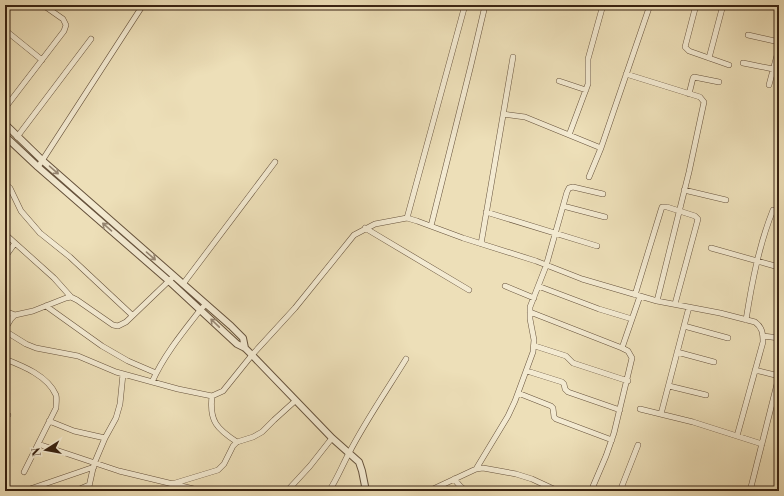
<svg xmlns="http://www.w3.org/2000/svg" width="784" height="496" font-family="'Libre Bodoni',serif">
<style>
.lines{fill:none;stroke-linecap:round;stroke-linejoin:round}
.minor-casing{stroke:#66523c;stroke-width:6}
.tertiary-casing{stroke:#66523c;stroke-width:8}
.minor{stroke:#f3ead1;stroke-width:5}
.tertiary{stroke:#f3ead1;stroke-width:6}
.oneway{stroke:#968672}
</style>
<rect width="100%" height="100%" fill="#eddfb8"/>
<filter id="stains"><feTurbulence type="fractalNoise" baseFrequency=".005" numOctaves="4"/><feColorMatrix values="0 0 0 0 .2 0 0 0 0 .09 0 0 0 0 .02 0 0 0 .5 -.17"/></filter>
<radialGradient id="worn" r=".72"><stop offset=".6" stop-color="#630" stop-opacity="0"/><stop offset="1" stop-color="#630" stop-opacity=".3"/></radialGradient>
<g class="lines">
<!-- minor casing -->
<g class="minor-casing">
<path id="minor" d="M 696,5 L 685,47 L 689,51 L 729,65
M 5,30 L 42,60
M 748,35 L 779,42
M 709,58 L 723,5
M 743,63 L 773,69
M 626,74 L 700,97 L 704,102 L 689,172 L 657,301
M 559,81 L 586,90
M 769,85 L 779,48
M 689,94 L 693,78 L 694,77 L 719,82
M 5,108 L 64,31 L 66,25 L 63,19 L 43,5
M 503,114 L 525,117 L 601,148
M 569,135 L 588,84 L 588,59 L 603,5
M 17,137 L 91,39
M 38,167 L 143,5
M 589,177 L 601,148 L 650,5
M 5,184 L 10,188 L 21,211 L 40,233 L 70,257 L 132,315
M 684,190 L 726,200
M 563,206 L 605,217
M 486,212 L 597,246
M 407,218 L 465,5
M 431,226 L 471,65 L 484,10
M 365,228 L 469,290
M 5,234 L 54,278 L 71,297
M 481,244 L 513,57
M 711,248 L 775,266 L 779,265
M 5,257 L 15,243
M 183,284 L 275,162
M 505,286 L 534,298
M 538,286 L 599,309 L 632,319
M 635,295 L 661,210 L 662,207 L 667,207 L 695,216 L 698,219 L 675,304
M 46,306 L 102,346 L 128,361 L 156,373
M 5,311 L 15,315
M 530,312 L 622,348 L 628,351 L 632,358 L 614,433 L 606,456 L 591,491
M 746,320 C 752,282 759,245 773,210
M 684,326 L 728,338
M 5,329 L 11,319 L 15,315 L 33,311 L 66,298 L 71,297 L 77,300 L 113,325 L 118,326 L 126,322 L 174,276
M 5,331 L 26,344 L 36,348 L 78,356 L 116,372 L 178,389 L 212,396 L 223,391 L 252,355 L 295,308 L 354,235 L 375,224 L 407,218 L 417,221 L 463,238 L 536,261 L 582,279 L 657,301 L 720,313 L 755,322 C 762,327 763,333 763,342 L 737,436
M 763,336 L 779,338
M 535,346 L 566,356 L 573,363 L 628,381
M 622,348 L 640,296
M 677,352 L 714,362
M 5,359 C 23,366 48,376 56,395 C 57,399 56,404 56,408 L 24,472
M 527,371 L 562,382 L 564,384 L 565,389 L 568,392 L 620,410
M 152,382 C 164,355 183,332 201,309 L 206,304
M 669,386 L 706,395
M 518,393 L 551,406 L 553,408 L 554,417 L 556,419 L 612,440
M 212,396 C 209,421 217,429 237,442
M 640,409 L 693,422 L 762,444
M 5,412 L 8,415
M 661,414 L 689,307
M 49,421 L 74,431 L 105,438
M 38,444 L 119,471 L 202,491
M 476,469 L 508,416 L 515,401 L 533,352 L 534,340 L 530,319 L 530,307 L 546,266 L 567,192 L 569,188 L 573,187 L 603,194
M 454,479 L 460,486 L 466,491
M 172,484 L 218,470 L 224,464 L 233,446 L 237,442 L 253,437 L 262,432 L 274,420 L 295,401
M 431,490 L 476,469 L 483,468 L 516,474 L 532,479 L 558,491
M 24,491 L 94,467
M 75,491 L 89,485
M 88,491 L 94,464 L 105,438 L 116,418 L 120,404 L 123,374
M 287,491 L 310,466 L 332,438
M 329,491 C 337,479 342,466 349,453 C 366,420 387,390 406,359
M 620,491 L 638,445
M 750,491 L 779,376 L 755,370"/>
</g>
<!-- tertiary casing -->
<g class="tertiary-casing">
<path id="tertiary" d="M 5,124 L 43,161 L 231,326 L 243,338 L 245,348
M 5,136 L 38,167 L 169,281 L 237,344 L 245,348 L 252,355 L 332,438 L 359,462 L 362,471 L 366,491"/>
</g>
<!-- minor -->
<use href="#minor" class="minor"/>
<!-- tertiary -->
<use href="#tertiary" class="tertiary"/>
</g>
<!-- one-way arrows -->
<defs><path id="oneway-shaft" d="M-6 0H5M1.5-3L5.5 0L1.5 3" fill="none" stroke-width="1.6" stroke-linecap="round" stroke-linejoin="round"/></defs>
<g class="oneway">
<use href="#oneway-shaft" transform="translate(54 170) rotate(41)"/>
<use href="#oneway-shaft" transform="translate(107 227) rotate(-139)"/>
<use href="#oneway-shaft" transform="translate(151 256) rotate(41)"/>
<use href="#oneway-shaft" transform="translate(215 323) rotate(-136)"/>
</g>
<!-- margin -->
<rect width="784" height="496" fill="none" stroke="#eddfb8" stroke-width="20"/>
<rect x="6" y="6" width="772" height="484" fill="none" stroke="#392312" stroke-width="2"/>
<rect x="10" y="10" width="764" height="476" fill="none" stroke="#392312"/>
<!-- north arrow -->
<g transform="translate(46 450) rotate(259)" stroke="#f3ead1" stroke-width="3" paint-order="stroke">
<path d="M0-3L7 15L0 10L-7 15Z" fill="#392312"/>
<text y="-6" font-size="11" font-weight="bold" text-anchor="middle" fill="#392312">N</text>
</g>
<rect width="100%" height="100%" filter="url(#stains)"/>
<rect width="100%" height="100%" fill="url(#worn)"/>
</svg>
